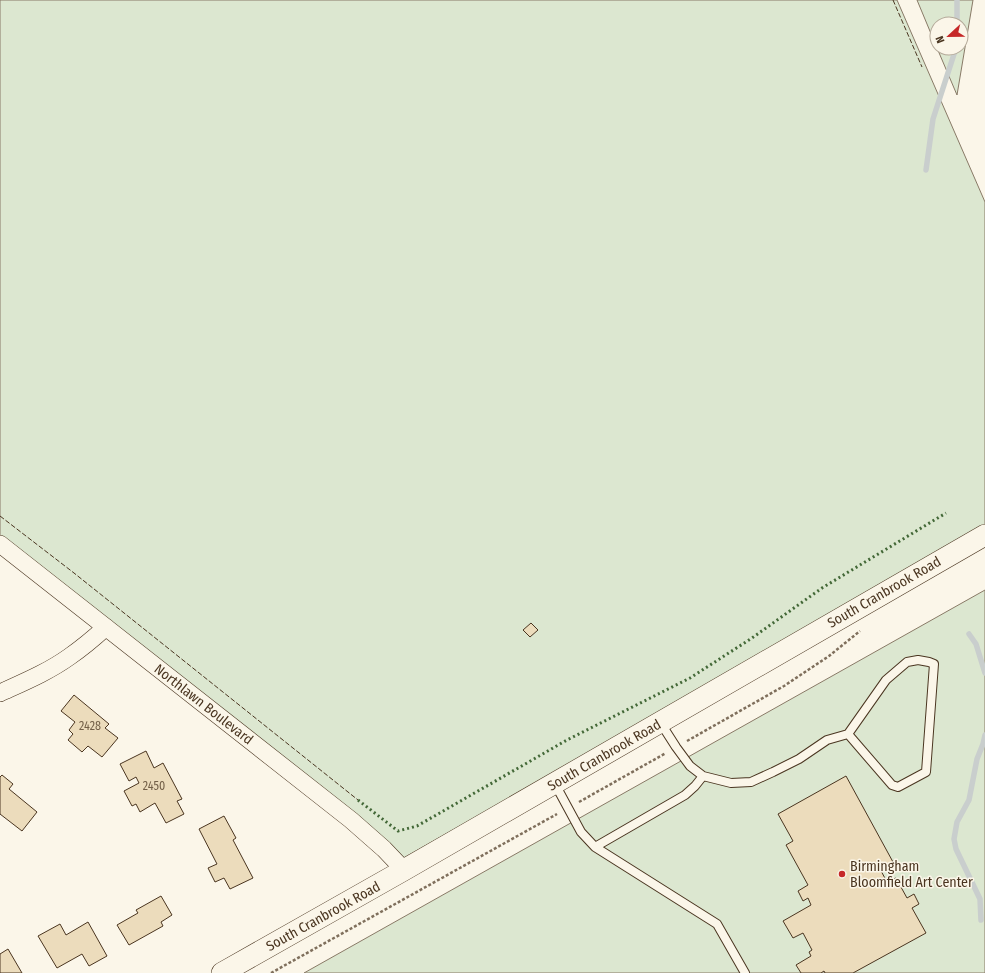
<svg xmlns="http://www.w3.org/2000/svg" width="985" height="973" font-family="'Fira Sans Condensed',sans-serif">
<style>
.green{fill:#dce7d0;stroke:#887966}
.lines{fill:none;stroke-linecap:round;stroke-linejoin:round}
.stream{stroke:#c9cecd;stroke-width:5.5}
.building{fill:#ecdcbc;stroke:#4a3520}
.service-casing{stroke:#4a3520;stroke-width:10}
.minor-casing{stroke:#4a3520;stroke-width:18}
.tertiary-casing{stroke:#4a3520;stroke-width:22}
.path{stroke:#7f6f5c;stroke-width:2.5;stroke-dasharray:3 2;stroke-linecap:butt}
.service{stroke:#fbf6e9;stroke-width:8}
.minor{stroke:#fbf6e9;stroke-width:17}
.tertiary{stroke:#fbf6e9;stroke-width:21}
.hedge{stroke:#436837;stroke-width:3;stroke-dasharray:2 3;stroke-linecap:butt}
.fence{stroke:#4a3520;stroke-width:1;stroke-dasharray:5 2;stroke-linecap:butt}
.poi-dot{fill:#c62828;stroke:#fbf6e9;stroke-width:1.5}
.labels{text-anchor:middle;stroke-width:3;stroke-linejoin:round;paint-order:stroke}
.number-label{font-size:12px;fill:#725f47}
.street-label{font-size:14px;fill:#4a3520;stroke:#fbf6e9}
.poi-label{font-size:14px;fill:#4a3520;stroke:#fbf6e9;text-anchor:start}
</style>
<rect width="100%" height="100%" fill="#fbf6e9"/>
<!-- green -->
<path class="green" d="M 0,0 L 897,0 L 985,202 L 985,530 L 398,861 L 0,547 Z
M 917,0 L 973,0 L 957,95 L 937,48 L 961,48 L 961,24 L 937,24 L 937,48 Z
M 985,590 L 985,973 L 304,973 Z"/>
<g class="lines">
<!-- stream -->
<path class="stream" d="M 957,0 L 957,24
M 926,170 L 933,119 L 956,48
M 969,634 L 976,644 L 985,673
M 981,920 L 980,899 L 956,849 L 954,839 L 957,822 L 969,800 L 977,759 L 983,744 L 985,735"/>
</g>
<!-- building -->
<path class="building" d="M 531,623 L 538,630 L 530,637 L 523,630 Z
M 74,695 L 109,724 L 105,728 L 118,738 L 102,757 L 88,746 L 82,752 L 68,740 L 73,734 L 69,730 L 75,722 L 61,711 Z
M 146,751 L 154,768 L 163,763 L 182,799 L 177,801 L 184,814 L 166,823 L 155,803 L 140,812 L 136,804 L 132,806 L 124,791 L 139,783 L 136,777 L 129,781 L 120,764 Z
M 2,775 L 13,784 L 9,789 L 37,812 L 22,831 L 0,814 L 0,777 Z
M 846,776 L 893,862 L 880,869 L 887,882 L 896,878 L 907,898 L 914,894 L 919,904 L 912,908 L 926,933 L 853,973 L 825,973 L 824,971 L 821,973 L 801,973 L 796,965 L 811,956 L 809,952 L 812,950 L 803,933 L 793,938 L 783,921 L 811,905 L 808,898 L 803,901 L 798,891 L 808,885 L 786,845 L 793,841 L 778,814 Z
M 224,816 L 236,838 L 233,840 L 253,878 L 230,889 L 224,878 L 215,882 L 208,868 L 217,864 L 199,829 Z
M 161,896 L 172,915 L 161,922 L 163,926 L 129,945 L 117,925 L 138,913 L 136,910 Z
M 88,922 L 107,956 L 89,966 L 82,954 L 57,968 L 38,936 L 60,924 L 66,935 Z
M 8,949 L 22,973 L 0,973 L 0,954 Z"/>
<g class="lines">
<!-- service casing -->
<g class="service-casing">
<path id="service" d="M 703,776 L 731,783 L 751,782 L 773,772 L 799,759 L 827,740 L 848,734 L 886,680 L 907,662 L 918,660 L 929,662 L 934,664 L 926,772 L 898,787 L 892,785 L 848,734
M 555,784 L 581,832 L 595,847 L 685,795 L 695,786 L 703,776 L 690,766 L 676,747 L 660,722
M 595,847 L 717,924 L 745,973"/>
</g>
<!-- minor casing -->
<g class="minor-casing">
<path id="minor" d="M 0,544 L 351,820 L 384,849 L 404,870
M 0,693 C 24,682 48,672 69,657 C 82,648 94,638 106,627"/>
</g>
<!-- tertiary casing -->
<g class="tertiary-casing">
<path id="tertiary" d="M 222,973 L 404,870 L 985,535"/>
</g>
<!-- path -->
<path class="path" d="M 687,741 L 784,686 L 829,656 L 860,631
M 579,802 L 666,753
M 271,973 L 557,814"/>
<!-- service -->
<use href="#service" class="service"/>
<!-- minor -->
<use href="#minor" class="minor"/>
<!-- tertiary -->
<use href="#tertiary" class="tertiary"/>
<!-- hedge -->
<path class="hedge" d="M 358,800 L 398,831 L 417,826 L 567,740 L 690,678 L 752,638 L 822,588 L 946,513"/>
<!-- fence -->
<path class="fence" d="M 893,0 L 922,67
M 0,516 L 74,573 L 358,800"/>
</g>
<!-- markers -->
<circle class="poi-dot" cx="842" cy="874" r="4"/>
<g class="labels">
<!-- number labels -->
<g class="number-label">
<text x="90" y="730">2428</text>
<text x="154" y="790">2450</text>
</g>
<!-- street labels -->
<g class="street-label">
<text transform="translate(884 592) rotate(-30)" y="5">South Cranbrook Road</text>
<text transform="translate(204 704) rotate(38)" y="5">Northlawn Boulevard</text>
<text transform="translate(604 755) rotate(-30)" y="5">South Cranbrook Road</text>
<text transform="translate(323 916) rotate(-29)" y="5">South Cranbrook Road</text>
</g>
<!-- poi labels -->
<g class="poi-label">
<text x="850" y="871">Birmingham<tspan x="850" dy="16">Bloomfield Art Center</tspan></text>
</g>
</g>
<!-- north arrow -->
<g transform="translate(949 36) rotate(248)"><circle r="19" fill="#fbf6e9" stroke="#b4a999"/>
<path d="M0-3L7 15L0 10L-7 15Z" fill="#c62828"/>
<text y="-6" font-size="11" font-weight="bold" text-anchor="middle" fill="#4a3520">N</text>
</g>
</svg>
